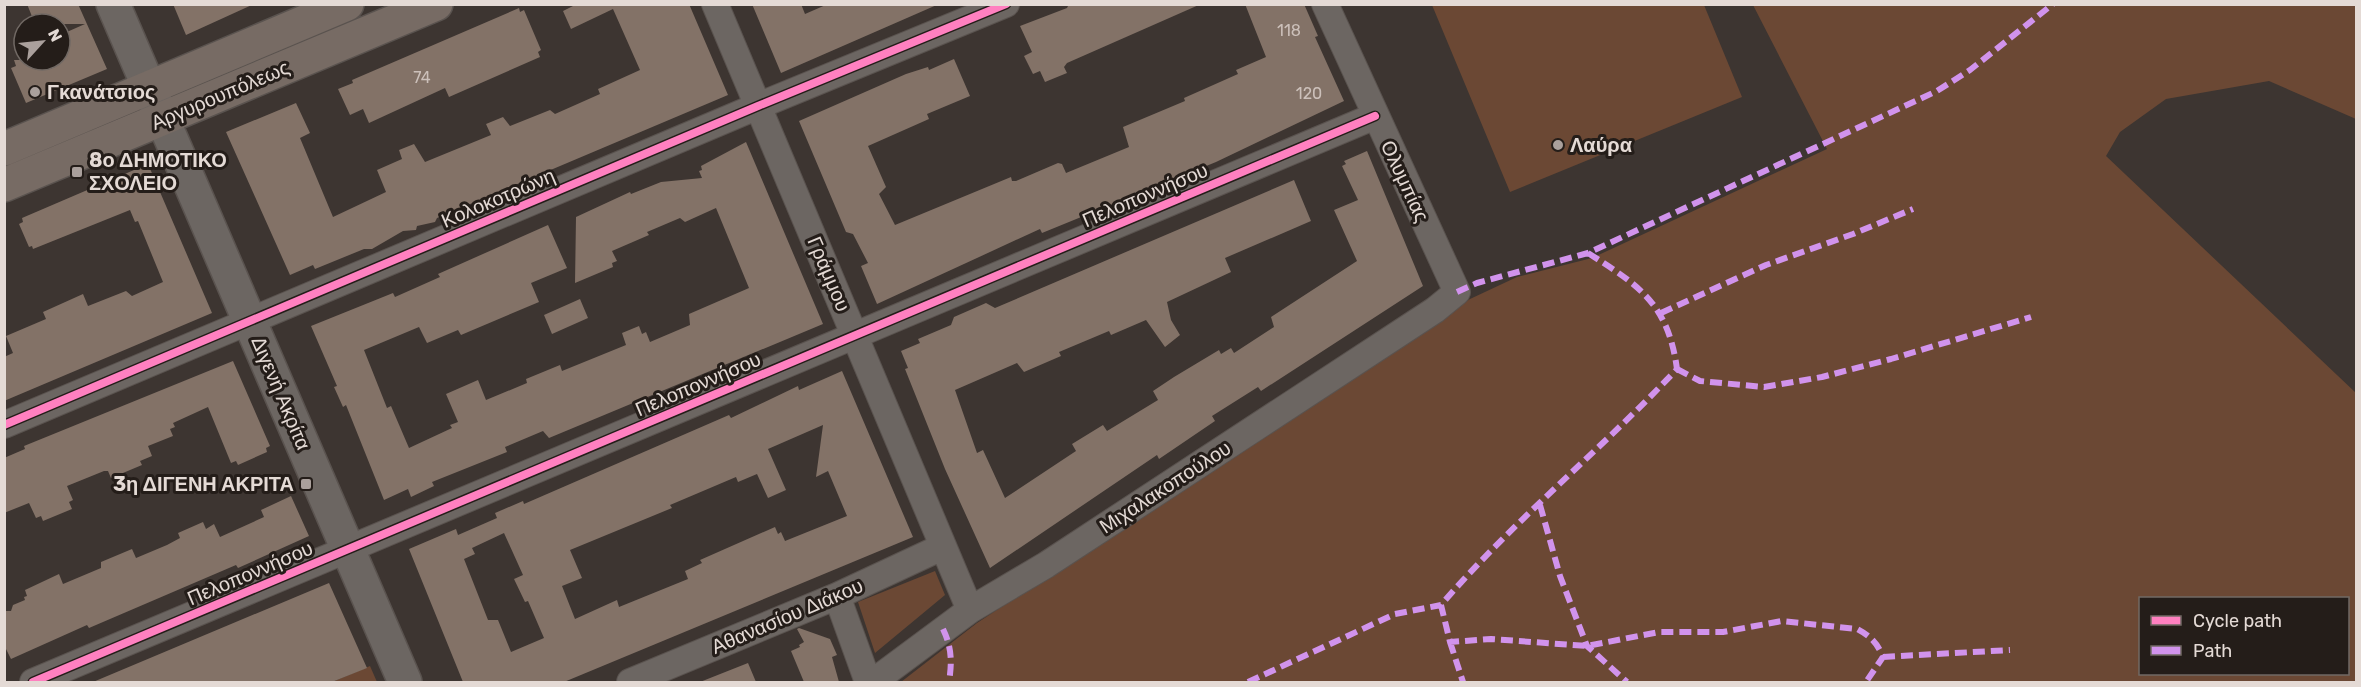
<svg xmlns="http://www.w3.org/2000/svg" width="2361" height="687" font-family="Rubik,sans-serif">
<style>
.green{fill:#6b4834;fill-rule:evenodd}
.building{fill:#837267;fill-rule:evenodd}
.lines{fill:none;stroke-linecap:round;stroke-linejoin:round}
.street-casing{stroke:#5a534f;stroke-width:28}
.secondary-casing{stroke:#5a534f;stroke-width:36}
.primary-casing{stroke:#5a534f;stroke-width:36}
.street{stroke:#6c6662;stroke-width:26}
.secondary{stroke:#6c6662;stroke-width:33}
.primary{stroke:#776b64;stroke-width:33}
.quiet{stroke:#d193ec;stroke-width:6;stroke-dasharray:12 6;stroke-linecap:butt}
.cycleway-casing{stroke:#241d19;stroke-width:11}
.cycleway{stroke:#ff80c0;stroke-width:8}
.poi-dot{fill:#aaa09c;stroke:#241d19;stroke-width:2}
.labels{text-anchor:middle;stroke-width:6;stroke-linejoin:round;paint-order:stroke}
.number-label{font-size:16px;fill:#ccc0ba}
.poi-label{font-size:20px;font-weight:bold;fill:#e4dad5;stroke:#241d19;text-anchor:start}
.street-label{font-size:20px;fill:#e4dad5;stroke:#241d19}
</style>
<rect width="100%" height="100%" fill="#3d3531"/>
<!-- green -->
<path class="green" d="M 1432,5 L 1704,5 L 1742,97 L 1510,192 Z
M 1753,5 L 2356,5 L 2356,119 L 2269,81 L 2166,99 L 2120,132 L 2106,156 L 2356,393 L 2356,682 L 901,682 L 977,623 L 1470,299 L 1517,277 L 1592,258 L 1827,149 ZM 2140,598 L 2348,598 L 2348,674 L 2140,674 Z
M 935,571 L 945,595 L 875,653 L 858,602 Z
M 370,666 L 377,682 L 332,682 Z"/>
<!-- building -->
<path class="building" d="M 27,4 L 78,4 L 107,69 L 26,103 L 11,68 L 16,66 L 14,60 L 60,60 L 60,35 L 85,24 L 35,24 Z
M 173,4 L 254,4 L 186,35 Z
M 577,4 L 689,4 L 728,95 L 437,218 L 435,222 L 417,226 L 416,230 L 403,231 L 372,249 L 364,249 L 315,269 L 313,265 L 290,275 L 226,132 L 296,103 L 310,133 L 300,138 L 333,217 L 386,192 L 377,170 L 402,159 L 399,150 L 414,144 L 425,162 L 491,135 L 486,124 L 503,117 L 510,126 L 550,110 L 555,114 L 600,94 L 598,89 L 640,70 L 613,9 L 571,29 L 563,11 Z
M 752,4 L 801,4 L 805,14 L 828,4 L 939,4 L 781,73 Z
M 1069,4 L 1201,4 L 1067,63 L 1064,67 L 1067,73 L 1045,82 L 1040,71 L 1033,74 L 1024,56 L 1032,52 L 1020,26 L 1067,8 Z
M 1245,4 L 1304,4 L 1318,36 L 1315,37 L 1344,101 L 1216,162 L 1042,233 L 1040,229 L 877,304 L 861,266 L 868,263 L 853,234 L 846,232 L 799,121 L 906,74 L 928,67 L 929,70 L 954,59 L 970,96 L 927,114 L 929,119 L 868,146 L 886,187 L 879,194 L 895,225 L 1011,177 L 1012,181 L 1016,181 L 1058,163 L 1062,164 L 1066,173 L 1129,147 L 1123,127 L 1185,101 L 1184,98 L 1238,74 L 1236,70 L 1266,57 Z
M 519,8 L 520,12 L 524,10 L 541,50 L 538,52 L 540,57 L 449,97 L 445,88 L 369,123 L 363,109 L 350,115 L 338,89 L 353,83 L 352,80 Z
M 746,142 L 823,324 L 549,438 L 543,431 L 505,447 L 507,452 L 432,482 L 434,486 L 411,497 L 408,489 L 384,500 L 346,405 L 343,407 L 334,387 L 337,386 L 311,326 L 393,293 L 395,297 L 440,277 L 438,274 L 548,225 L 567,268 L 531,283 L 539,302 L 461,335 L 458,330 L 427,343 L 419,327 L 364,350 L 387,408 L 391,406 L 409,448 L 452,428 L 450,425 L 458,422 L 446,394 L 478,380 L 486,400 L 527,383 L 526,379 L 560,365 L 562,371 L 626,345 L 622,333 L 639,326 L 642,334 L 646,332 L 650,342 L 690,325 L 689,314 L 749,288 L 716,208 L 685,222 L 680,218 L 647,232 L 649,235 L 612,251 L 617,261 L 612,263 L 613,267 L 575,283 L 576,217 L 630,192 L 631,194 L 661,182 L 702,178 L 699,171 L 702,170 L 701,166 Z
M 1367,151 L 1423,286 L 1261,391 L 1258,387 L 1212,416 L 1215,421 L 1159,459 L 1157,455 L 990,568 L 945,469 L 905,369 L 908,368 L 901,351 L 920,343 L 918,339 L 951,325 L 954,317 L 986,303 L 995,308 L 1294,180 L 1311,221 L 1225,258 L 1231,272 L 1167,302 L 1171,320 L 1180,335 L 1165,347 L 1146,320 L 1111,335 L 1109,331 L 1059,352 L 1061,356 L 1024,372 L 1017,363 L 955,390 L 977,453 L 983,450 L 1005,498 L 1076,451 L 1072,444 L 1103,425 L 1107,431 L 1158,400 L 1153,391 L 1174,377 L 1219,350 L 1221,354 L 1231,348 L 1234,353 L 1274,327 L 1271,317 L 1357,261 L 1334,210 L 1358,200 L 1342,166 L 1346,164 L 1344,161 Z
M 148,164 L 212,313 L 4,401 L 4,357 L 13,353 L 6,336 L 46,319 L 43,312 L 83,294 L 88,306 L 126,291 L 132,296 L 163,282 L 138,221 L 135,222 L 130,210 L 33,249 L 32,246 L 29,247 L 19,224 L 23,222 L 22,218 Z
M 580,299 L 588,318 L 552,334 L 544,315 Z
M 233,361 L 270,446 L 266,448 L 267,452 L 238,465 L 236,461 L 231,463 L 208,407 L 173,423 L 175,427 L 170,429 L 173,436 L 148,446 L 152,456 L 140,461 L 142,465 L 111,478 L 108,471 L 104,471 L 67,486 L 73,500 L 69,502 L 72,509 L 43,521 L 41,516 L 36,518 L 29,503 L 4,513 L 4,458 L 25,449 L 24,446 Z
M 842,371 L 913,537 L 564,682 L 463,682 L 409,549 L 456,529 L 458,535 L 497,518 L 495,513 L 523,501 L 524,504 L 729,415 L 731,418 L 798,386 L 799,390 ZM 823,425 L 816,477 L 828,471 L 847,516 L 785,541 L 781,532 L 778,534 L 775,527 L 700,560 L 702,563 L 685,571 L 688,579 L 619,607 L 617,600 L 575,619 L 562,586 L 582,578 L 570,550 L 672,508 L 670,505 L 736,477 L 738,482 L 757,474 L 768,498 L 786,490 L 768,449 ZM 504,533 L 523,575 L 514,579 L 525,602 L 528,601 L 544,638 L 511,652 L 498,620 L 488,620 L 464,559 L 475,554 L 472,548 Z
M 291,496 L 309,536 L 238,568 L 236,565 L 89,628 L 87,625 L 11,659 L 4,645 L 4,611 L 11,611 L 13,605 L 25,600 L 24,597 L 27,596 L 25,590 L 59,574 L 63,584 L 101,568 L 101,562 L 132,549 L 136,558 L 167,545 L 180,538 L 178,533 L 203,522 L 206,529 L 214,524 L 220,537 L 264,517 L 261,510 Z
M 329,583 L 367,668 L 332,682 L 93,682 Z
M 799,628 L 830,639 L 837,655 L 832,657 L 839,682 L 804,682 L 791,651 L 800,647 L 799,645 L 804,642 L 797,629 Z
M 748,663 L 756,682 L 700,682 Z"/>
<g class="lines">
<!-- street casing -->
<g class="street-casing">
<path id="street" d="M 715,4 L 970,610
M 4,425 L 758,106 L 1006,4
M 837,596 L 868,682
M 33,682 L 1375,116
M 630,682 L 837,596 L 942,547
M 873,682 L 970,610 L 1046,565 L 1435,310 L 1457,292 L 1325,4"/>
</g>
<!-- secondary casing -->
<g class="secondary-casing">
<path id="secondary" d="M 113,4 L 405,682"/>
</g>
<!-- primary casing -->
<g class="primary-casing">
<path id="primary" d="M 4,149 L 347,4
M 4,185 L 436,4"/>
</g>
<!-- street -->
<use href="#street" class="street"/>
<!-- secondary -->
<use href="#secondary" class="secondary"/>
<!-- primary -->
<use href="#primary" class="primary"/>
<!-- quiet -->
<path class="quiet" d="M 1588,253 C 1640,286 1668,304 1677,369 C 1601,450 1513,521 1441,605 L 1450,642 L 1491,639 L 1587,646 L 1659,632 L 1723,632 L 1782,621 L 1857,629 C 1870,636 1877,642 1883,657 L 1866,682
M 1457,292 L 1477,283 L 1588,253 L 1937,91 L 1970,70 L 2053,4
M 1661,313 L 1766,265 L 1853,234 L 1913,209
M 1677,369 L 1700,381 L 1764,387 L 1822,377 L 1891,359 L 2031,317
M 1540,505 L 1560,576 L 1587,646 L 1627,682
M 943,629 C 952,648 952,662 949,682
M 1450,642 L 1463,682
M 1883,657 L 2010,650
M 1248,682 L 1395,614 L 1441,605"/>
<!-- cycleway casing -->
<g class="cycleway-casing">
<path id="cycleway" d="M 4,425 L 758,106 L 1006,4
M 33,682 L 1375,116"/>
</g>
<!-- cycleway -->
<use href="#cycleway" class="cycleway"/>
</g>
<!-- markers -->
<g class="poi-dot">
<circle cx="35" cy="92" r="6"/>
<circle cx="1558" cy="145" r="6"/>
<rect x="71" y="166" width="12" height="12" rx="3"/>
<rect x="300" y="478" width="12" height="12" rx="3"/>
</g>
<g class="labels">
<!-- number labels -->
<g class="number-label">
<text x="1289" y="36">118</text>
<text x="422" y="83">74</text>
<text x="1309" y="99">120</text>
</g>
<!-- poi labels -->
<g class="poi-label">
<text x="47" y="99">Γκανάτσιος</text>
<text x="1570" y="152">Λαύρα</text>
<text x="89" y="167">8ο ΔΗΜΟΤΙΚΟ<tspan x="89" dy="23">ΣΧΟΛΕΙΟ</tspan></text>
<text x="294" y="491" text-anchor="end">3η ΔΙΓΕΝΗ ΑΚΡΙΤΑ</text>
</g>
<!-- street labels -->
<g class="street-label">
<text transform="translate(220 95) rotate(-23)" y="7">Αργυρουπόλεως</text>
<text transform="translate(1405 181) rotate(65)" y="7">Ολυμπίας</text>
<text transform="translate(1145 195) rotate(-23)" y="7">Πελοποννήσου</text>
<text transform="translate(498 198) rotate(-23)" y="7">Κολοκοτρώνη</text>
<text transform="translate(829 274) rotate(67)" y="7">Γράμμου</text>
<text transform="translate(698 384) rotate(-23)" y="7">Πελοποννήσου</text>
<text transform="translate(281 393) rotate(67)" y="7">Διγενή Ακρίτα</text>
<text transform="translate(1165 487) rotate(-33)" y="7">Μιχαλακοπούλου</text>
<text transform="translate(250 573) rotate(-23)" y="7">Πελοποννήσου</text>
<text transform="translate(787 616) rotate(-23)" y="7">Αθανασίου Διάκου</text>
</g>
</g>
<!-- border -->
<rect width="2361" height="687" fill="none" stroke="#e4dad5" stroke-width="12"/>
<!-- legend -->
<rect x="2139" y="597" width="210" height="78" fill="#241d19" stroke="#716964" stroke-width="1.5"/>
<rect x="2151" y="616" width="30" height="9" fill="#ff80c0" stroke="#716964" stroke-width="1.5"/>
<text x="2193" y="627" font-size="18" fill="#e4dad5">Cycle path</text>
<rect x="2151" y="646" width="30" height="9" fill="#d193ec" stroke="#716964" stroke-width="1.5"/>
<text x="2193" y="657" font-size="18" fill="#e4dad5">Path</text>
<!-- north arrow -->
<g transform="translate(42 42) rotate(63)"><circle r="28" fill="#241d19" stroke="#716964" stroke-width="1.5"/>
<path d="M0-4.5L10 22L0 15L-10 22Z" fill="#aaa09c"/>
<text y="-9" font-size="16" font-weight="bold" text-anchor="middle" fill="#e4dad5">N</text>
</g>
</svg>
